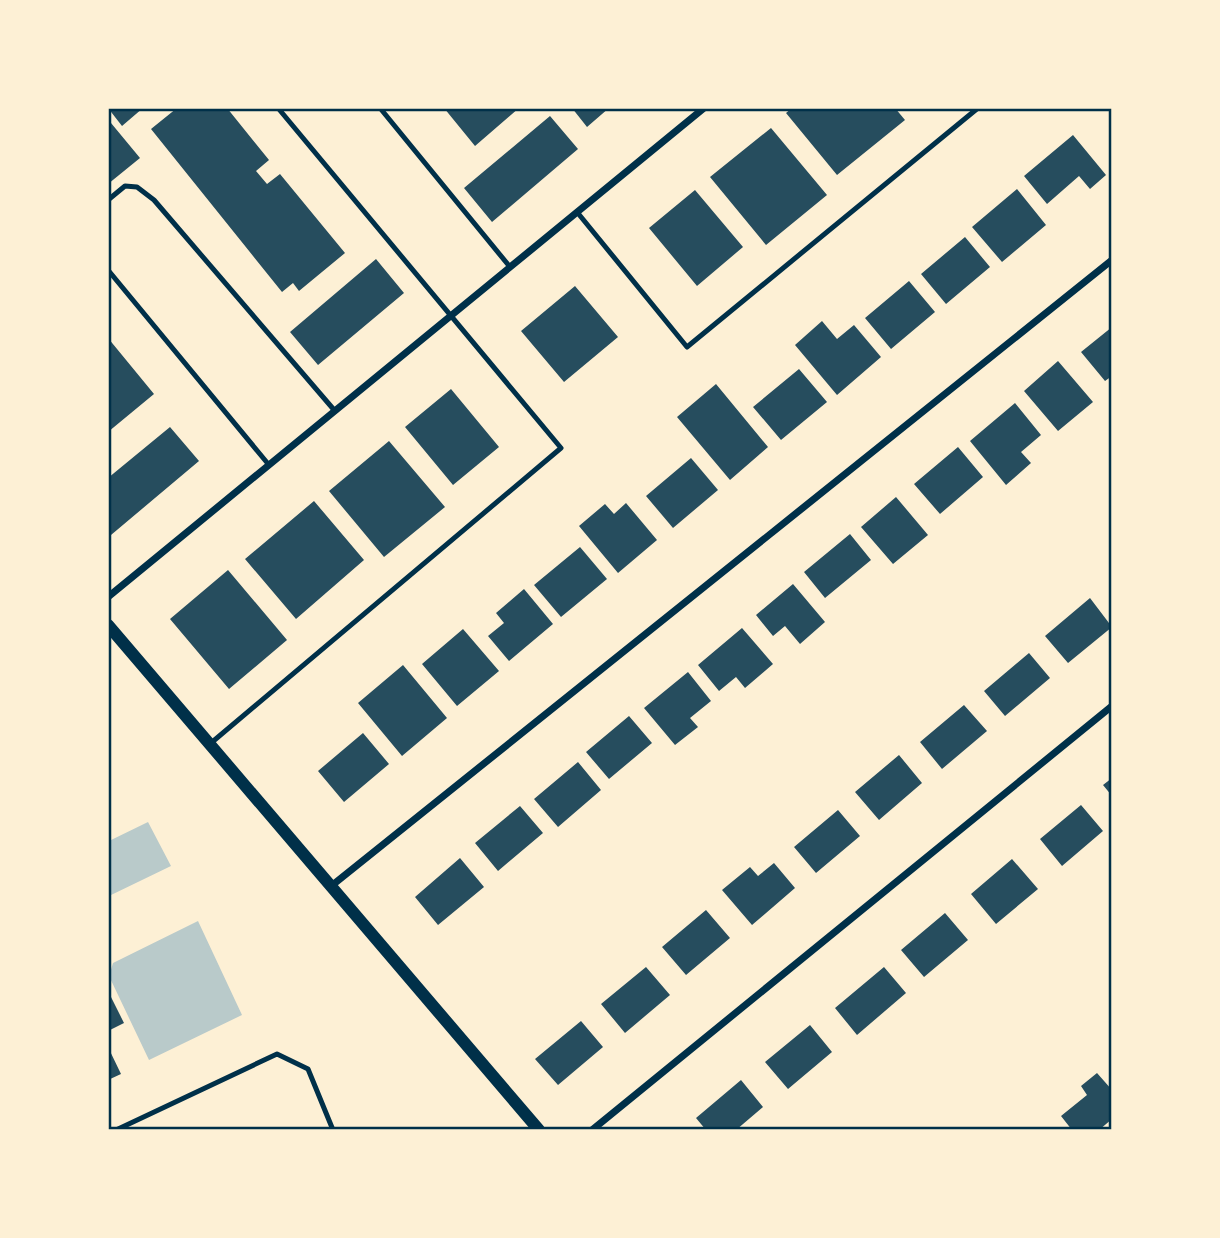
<svg xmlns="http://www.w3.org/2000/svg" width="1220" height="1238" font-family="Overpass,sans-serif">
<style>
.green{fill:#b9caca}
.building{fill:#264d5e}
.lines{fill:none;stroke-linecap:round;stroke-linejoin:round}
.service{stroke:#003049;stroke-width:5}
.minor{stroke:#003049;stroke-width:7}
.tertiary{stroke:#003049;stroke-width:12}
.neatline{fill:none;stroke:#003049;stroke-width:2.5}
</style>
<rect width="100%" height="100%" fill="#fdf0d5"/>
<!-- green -->
<path class="green" d="M 148,822 L 171,866 L 109,896 L 109,841 Z
M 198,921 L 242,1015 L 149,1060 L 109,976 L 113,963 Z"/>
<!-- building -->
<path class="building" d="M 108,108 L 143,108 L 122,126 Z
M 177,108 L 227,108 L 269,160 L 256,171 L 267,184 L 280,174 L 345,253 L 299,291 L 293,283 L 282,292 L 151,129 Z
M 444,108 L 519,108 L 475,146 Z
M 572,108 L 609,108 L 587,127 Z
M 792,108 L 895,108 L 905,120 L 837,175 L 786,113 Z
M 550,116 L 578,149 L 492,222 L 464,188 Z
M 111,123 L 140,158 L 108,184 L 108,125 Z
M 771,128 L 827,195 L 766,245 L 710,177 Z
M 1073,135 L 1106,175 L 1090,189 L 1079,176 L 1047,204 L 1024,176 Z
M 1017,189 L 1046,225 L 1002,262 L 972,227 Z
M 695,190 L 743,247 L 697,286 L 649,228 Z
M 965,237 L 990,267 L 946,304 L 921,274 Z
M 376,259 L 404,293 L 318,365 L 290,332 Z
M 909,281 L 935,312 L 891,349 L 865,318 Z
M 575,286 L 618,337 L 564,382 L 521,331 Z
M 822,321 L 837,339 L 854,325 L 881,357 L 837,395 L 795,345 Z
M 1112,327 L 1112,376 L 1105,381 L 1081,352 Z
M 108,338 L 154,394 L 108,432 Z
M 1058,361 L 1093,402 L 1058,431 L 1024,391 Z
M 799,369 L 827,402 L 781,440 L 753,407 Z
M 716,384 L 768,447 L 730,480 L 677,417 Z
M 451,389 L 499,447 L 453,485 L 405,427 Z
M 1015,403 L 1041,435 L 1021,452 L 1031,463 L 1006,485 L 970,441 Z
M 170,427 L 199,461 L 111,535 L 108,532 L 108,478 Z
M 389,441 L 445,507 L 384,557 L 329,491 Z
M 958,447 L 983,477 L 940,514 L 914,484 Z
M 691,458 L 718,490 L 673,528 L 646,496 Z
M 896,497 L 928,535 L 893,564 L 861,527 Z
M 314,501 L 364,560 L 296,619 L 245,559 Z
M 626,503 L 657,540 L 618,573 L 579,526 L 605,504 L 614,514 Z
M 850,534 L 871,560 L 825,598 L 804,572 Z
M 580,547 L 607,579 L 561,617 L 534,585 Z
M 228,570 L 287,640 L 229,689 L 170,619 Z
M 793,584 L 825,622 L 800,644 L 785,626 L 773,636 L 756,615 Z
M 524,589 L 553,624 L 509,661 L 488,636 L 504,623 L 496,613 Z
M 1090,598 L 1112,627 L 1068,663 L 1045,636 Z
M 742,628 L 773,664 L 745,688 L 736,677 L 719,691 L 698,665 Z
M 463,629 L 499,671 L 457,706 L 422,664 Z
M 1029,653 L 1050,678 L 1005,716 L 984,691 Z
M 403,665 L 447,718 L 402,756 L 358,703 Z
M 688,672 L 711,701 L 690,718 L 698,727 L 675,745 L 644,708 Z
M 964,705 L 987,731 L 942,769 L 920,742 Z
M 629,716 L 652,743 L 609,779 L 586,752 Z
M 363,733 L 389,764 L 344,802 L 318,771 Z
M 899,755 L 922,783 L 879,820 L 855,792 Z
M 578,762 L 601,790 L 558,827 L 534,799 Z
M 1112,778 L 1112,796 L 1103,785 Z
M 1081,805 L 1103,831 L 1062,866 L 1040,839 Z
M 520,806 L 543,833 L 498,871 L 475,843 Z
M 838,810 L 860,836 L 816,873 L 794,847 Z
M 460,858 L 484,887 L 438,925 L 415,897 Z
M 1012,859 L 1038,889 L 996,924 L 971,894 Z
M 774,863 L 795,888 L 752,925 L 722,890 L 750,867 L 758,876 Z
M 706,910 L 730,938 L 686,975 L 662,947 Z
M 945,913 L 968,940 L 924,977 L 901,950 Z
M 646,967 L 670,995 L 625,1033 L 601,1004 Z
M 884,967 L 906,993 L 857,1035 L 835,1008 Z
M 108,991 L 124,1023 L 108,1031 Z
M 581,1021 L 603,1047 L 558,1085 L 535,1059 Z
M 810,1025 L 832,1052 L 788,1089 L 765,1062 Z
M 108,1047 L 121,1074 L 108,1080 Z
M 1097,1073 L 1112,1090 L 1112,1119 L 1099,1130 L 1072,1130 L 1061,1116 L 1087,1095 L 1081,1086 Z
M 741,1080 L 763,1107 L 736,1130 L 706,1130 L 696,1118 Z"/>
<g class="lines">
<!-- service -->
<path class="service" d="M 380,108 L 510,267
M 108,200 L 125,186 L 137,187 L 154,200 L 335,411
M 577,212 L 687,347 L 978,108
M 108,270 L 269,465
M 211,743 L 561,448 L 278,108
M 116,1130 L 277,1054 L 308,1069 L 333,1130"/>
<!-- minor -->
<path class="minor" d="M 108,597 L 704,108
M 330,887 L 1112,260
M 592,1130 L 1112,706"/>
<!-- tertiary -->
<path class="tertiary" d="M 108,625 L 539,1130"/>
</g>
<!-- border -->
<rect width="1220" height="1238" fill="none" stroke="#fdf0d5" stroke-width="220"/>
<rect x="110" y="110" width="1000" height="1018" class="neatline"/>
</svg>
